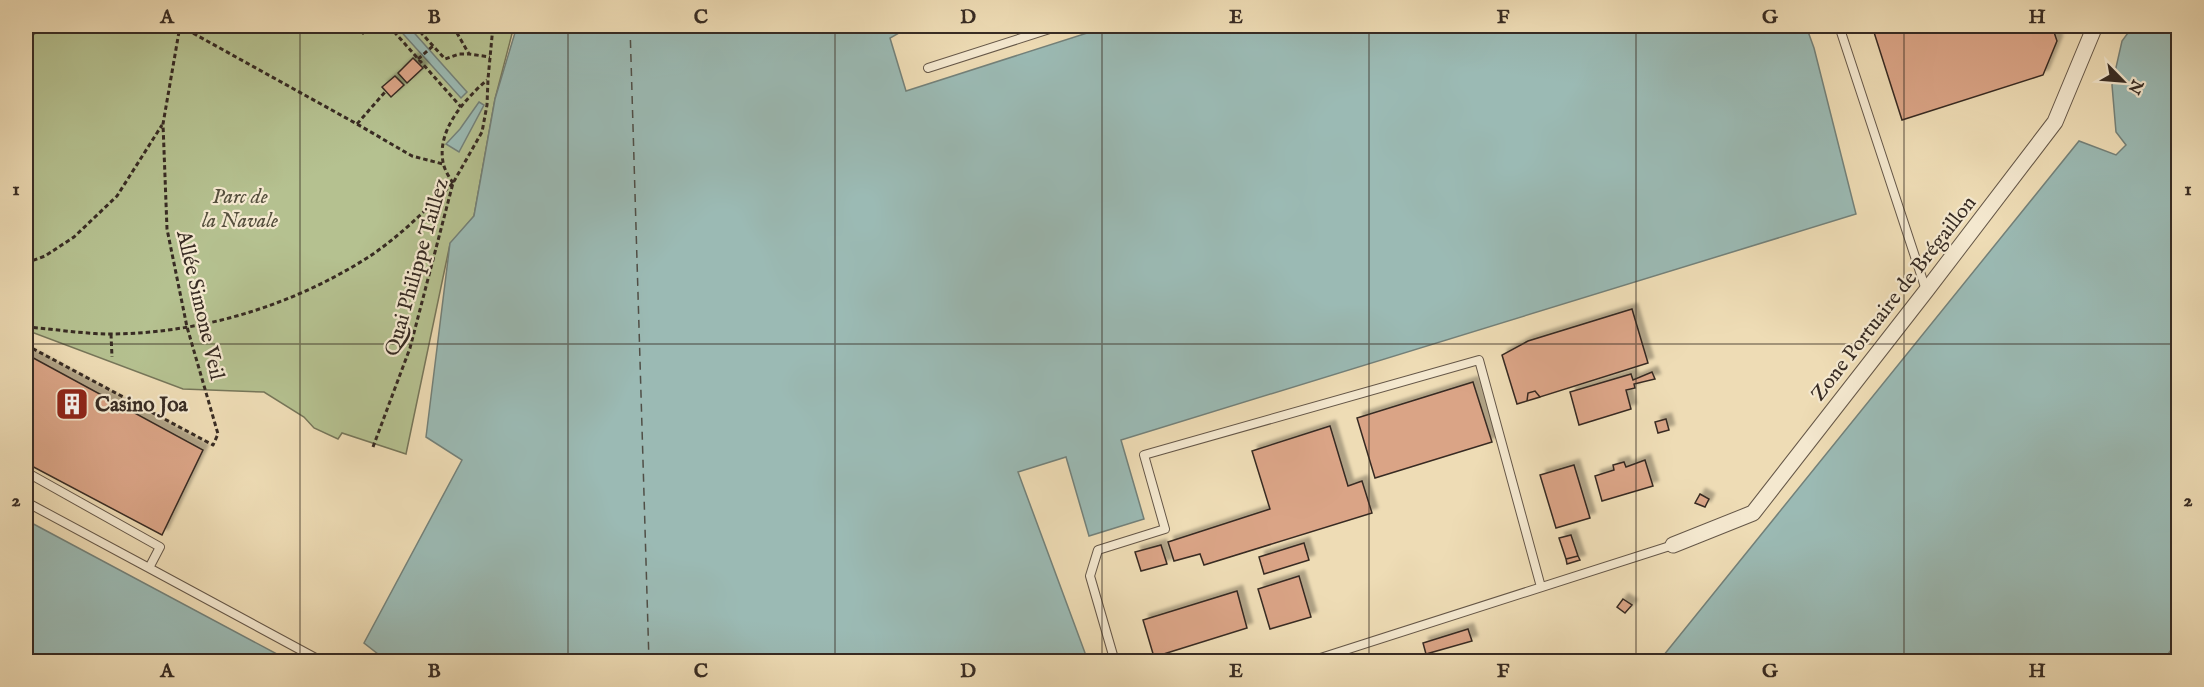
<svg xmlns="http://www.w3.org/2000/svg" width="2204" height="687" font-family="'IM FELL English',serif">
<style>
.green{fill:#b5c190;stroke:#76765a;stroke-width:1.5}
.water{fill:#9bbab4;stroke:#73817a;stroke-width:1.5}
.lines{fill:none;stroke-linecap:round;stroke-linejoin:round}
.ferry{stroke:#504f47;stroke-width:1.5;stroke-dasharray:8 6;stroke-linecap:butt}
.building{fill:#daa486;stroke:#372b23;stroke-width:1.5;filter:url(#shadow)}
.lane-casing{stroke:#655748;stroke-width:10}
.street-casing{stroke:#655748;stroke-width:17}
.path{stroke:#372b23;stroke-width:3;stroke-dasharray:4.5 3;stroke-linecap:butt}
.lane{stroke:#f4e8cf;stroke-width:8}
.street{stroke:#f4e8cf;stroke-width:15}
.grid{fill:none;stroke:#372b23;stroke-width:1.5;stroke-opacity:0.55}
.labels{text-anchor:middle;stroke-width:4.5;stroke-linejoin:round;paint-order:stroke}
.park-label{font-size:21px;font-style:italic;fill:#56503e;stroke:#f4e8cf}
.street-label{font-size:21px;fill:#372b23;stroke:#f4e8cf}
.poi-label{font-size:21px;font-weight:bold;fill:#372b23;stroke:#f4e8cf;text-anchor:start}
.neatline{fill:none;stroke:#372b23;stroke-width:2}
.grid-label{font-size:20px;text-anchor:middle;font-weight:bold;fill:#372b23}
</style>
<defs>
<filter id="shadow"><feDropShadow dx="5.5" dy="-5.5" stdDeviation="1.5" flood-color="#0004"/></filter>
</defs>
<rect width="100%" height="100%" fill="#eedcb5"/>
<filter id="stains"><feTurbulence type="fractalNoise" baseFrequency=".00333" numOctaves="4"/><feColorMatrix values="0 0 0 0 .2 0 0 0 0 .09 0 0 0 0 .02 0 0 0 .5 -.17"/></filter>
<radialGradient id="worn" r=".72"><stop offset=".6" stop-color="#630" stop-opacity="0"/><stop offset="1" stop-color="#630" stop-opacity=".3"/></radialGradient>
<!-- green -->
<path class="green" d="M 43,26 L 514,26 L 495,99 L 474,216 L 450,244 L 406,454 L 342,433 L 338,439 L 314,428 L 304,417 L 264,392 L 183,389 L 26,330 L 26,42 Z"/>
<!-- water -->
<path class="water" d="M 396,26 L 408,26 L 467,92 L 461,98 Z
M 517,26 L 906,26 L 906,29 L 890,38 L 906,91 L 1109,26 L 1806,26 L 1814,48 L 1856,214 L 1121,440 L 1144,519 L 1089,536 L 1066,457 L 1018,472 L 1088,661 L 387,661 L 364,643 L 462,460 L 426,437 L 450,243 L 474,216 L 495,99 Z
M 2133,26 L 2178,26 L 2178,641 L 2168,654 L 2169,661 L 1659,661 L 2079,141 L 2116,155 L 2126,145 L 2116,132 L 2112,85 L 2122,41 Z
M 479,102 L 484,105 L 459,152 L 446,144 L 460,129 Z
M 26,520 L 290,661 L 26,661 Z"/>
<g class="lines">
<!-- ferry -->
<path class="ferry" d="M 630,26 L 649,662"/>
</g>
<!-- building -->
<path class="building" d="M 356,26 L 373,26 L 363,34 Z
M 1872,26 L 2052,26 L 2057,41 L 2043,75 L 1902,120 Z
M 413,58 L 423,68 L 407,83 L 398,73 Z
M 395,76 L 404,85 L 391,97 L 382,87 Z
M 1632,309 L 1648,363 L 1540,397 L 1535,391 L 1528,393 L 1527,401 L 1517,404 L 1502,355 L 1528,341 Z
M 26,354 L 203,450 L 162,535 L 26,463 Z
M 1652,372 L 1655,379 L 1634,384 L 1635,388 L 1626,390 L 1631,409 L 1579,425 L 1570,392 L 1631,374 L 1633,380 Z
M 1473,382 L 1492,442 L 1375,478 L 1357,418 Z
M 1535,391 L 1540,397 L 1527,401 L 1528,393 Z
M 1666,419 L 1669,430 L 1658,433 L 1655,422 Z
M 1330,426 L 1348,486 L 1362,481 L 1372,513 L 1204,565 L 1200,554 L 1174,561 L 1168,542 L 1270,509 L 1252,451 Z
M 1645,460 L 1653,486 L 1602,501 L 1595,476 L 1614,470 L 1613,465 L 1624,462 L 1626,467 Z
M 1574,465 L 1590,518 L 1556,528 L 1540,475 Z
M 1700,494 L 1709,499 L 1705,507 L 1695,503 Z
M 1571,535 L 1578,556 L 1566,559 L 1559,538 Z
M 1304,543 L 1309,560 L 1264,574 L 1259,557 Z
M 1161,545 L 1167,564 L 1141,571 L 1135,552 Z
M 1578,556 L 1580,560 L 1567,564 L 1566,559 Z
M 1299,576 L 1311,617 L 1270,629 L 1258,589 Z
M 1237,591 L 1247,628 L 1154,657 L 1143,620 Z
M 1623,599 L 1632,605 L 1625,613 L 1617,607 Z
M 1468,629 L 1472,641 L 1426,654 L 1423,643 Z"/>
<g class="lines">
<!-- lane casing -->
<g class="lane-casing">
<path id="lane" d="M 1839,26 L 1926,290
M 928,68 L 1059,26
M 26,472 L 160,547 L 149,568 L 323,662
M 26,502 L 149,568
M 1115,662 L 1090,576 L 1098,550 L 1165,529 L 1144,455 L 1479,360 L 1541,587
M 1308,662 L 1673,545"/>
</g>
<!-- street casing -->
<g class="street-casing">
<path id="street" d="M 1673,545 L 1753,513 L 1926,291 L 2055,122 L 2095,26"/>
</g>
<!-- path -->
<path class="path" d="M 180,26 L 357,124 L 412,156 L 443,164
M 389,26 L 461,107
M 415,26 L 445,59 L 459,54 L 469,54
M 453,26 L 469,54 L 490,57
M 418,59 L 433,46
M 357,124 L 385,92
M 453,183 C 449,177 444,169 443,162 C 437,130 464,100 487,80
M 26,263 L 45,256 L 74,237 L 117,196 L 162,125
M 26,327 C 54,329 83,334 112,334 C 202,333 291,306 367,258 C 397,239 428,208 453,183
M 111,334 L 112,357
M 26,345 L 213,445 L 218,434 L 187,327 L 167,229 L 163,124 L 180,26
M 373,447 L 410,348 L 453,183 L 482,132 L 487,105 L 488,79 L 493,26"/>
<!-- lane -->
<use href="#lane" class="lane"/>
<!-- street -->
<use href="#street" class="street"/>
</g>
<!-- grid -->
<path class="grid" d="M 300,26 L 300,662M 568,26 L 568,662M 835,26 L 835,662M 1102,26 L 1102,662M 1369,26 L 1369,662M 1636,26 L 1636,662M 1904,26 L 1904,662M 26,344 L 2178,344"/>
<!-- icons -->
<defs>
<g id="building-square" transform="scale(1.725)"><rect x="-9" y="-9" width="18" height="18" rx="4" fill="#8f2418" stroke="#f4e8cf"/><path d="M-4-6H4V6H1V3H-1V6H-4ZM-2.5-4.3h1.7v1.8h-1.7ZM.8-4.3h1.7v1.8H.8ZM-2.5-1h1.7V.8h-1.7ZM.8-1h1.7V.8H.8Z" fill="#fff"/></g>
</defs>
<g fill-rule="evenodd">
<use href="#building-square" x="72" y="404"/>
</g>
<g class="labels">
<!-- park labels -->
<g class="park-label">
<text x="240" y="203">Parc de<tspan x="240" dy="24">la Navale</tspan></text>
</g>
<!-- street labels -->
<g class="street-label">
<text transform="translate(416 267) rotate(-74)" y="7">Quai Philippe Taillez</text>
<text transform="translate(1893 298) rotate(-52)" y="7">Zone Portuaire de Brégaillon</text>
<text transform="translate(201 305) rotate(77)" y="7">Allée Simone Veil</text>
</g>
<!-- poi labels -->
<g class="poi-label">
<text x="95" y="411">Casino Joa</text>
</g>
</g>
<!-- margin -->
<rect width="2204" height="687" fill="none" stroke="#eedcb5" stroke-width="66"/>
<!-- north arrow -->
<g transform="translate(2123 81) rotate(115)" stroke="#f4e8cf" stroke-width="4.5" paint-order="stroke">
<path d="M0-4.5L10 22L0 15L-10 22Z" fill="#372b23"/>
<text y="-9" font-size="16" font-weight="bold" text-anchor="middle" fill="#372b23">N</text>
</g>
<rect x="33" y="33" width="2138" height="621" class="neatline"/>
<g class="grid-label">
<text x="167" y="23">A</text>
<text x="434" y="23">B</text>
<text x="701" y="23">C</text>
<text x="968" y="23">D</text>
<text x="1236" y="23">E</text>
<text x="1503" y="23">F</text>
<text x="1770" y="23">G</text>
<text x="2037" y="23">H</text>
<text x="16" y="195">1</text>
<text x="2188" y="195">1</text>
<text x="16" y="506">2</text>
<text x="2188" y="506">2</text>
<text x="167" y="677">A</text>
<text x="434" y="677">B</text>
<text x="701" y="677">C</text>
<text x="968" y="677">D</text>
<text x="1236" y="677">E</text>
<text x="1503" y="677">F</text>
<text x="1770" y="677">G</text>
<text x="2037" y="677">H</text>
</g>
<rect width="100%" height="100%" filter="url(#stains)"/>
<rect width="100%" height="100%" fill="url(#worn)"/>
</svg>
